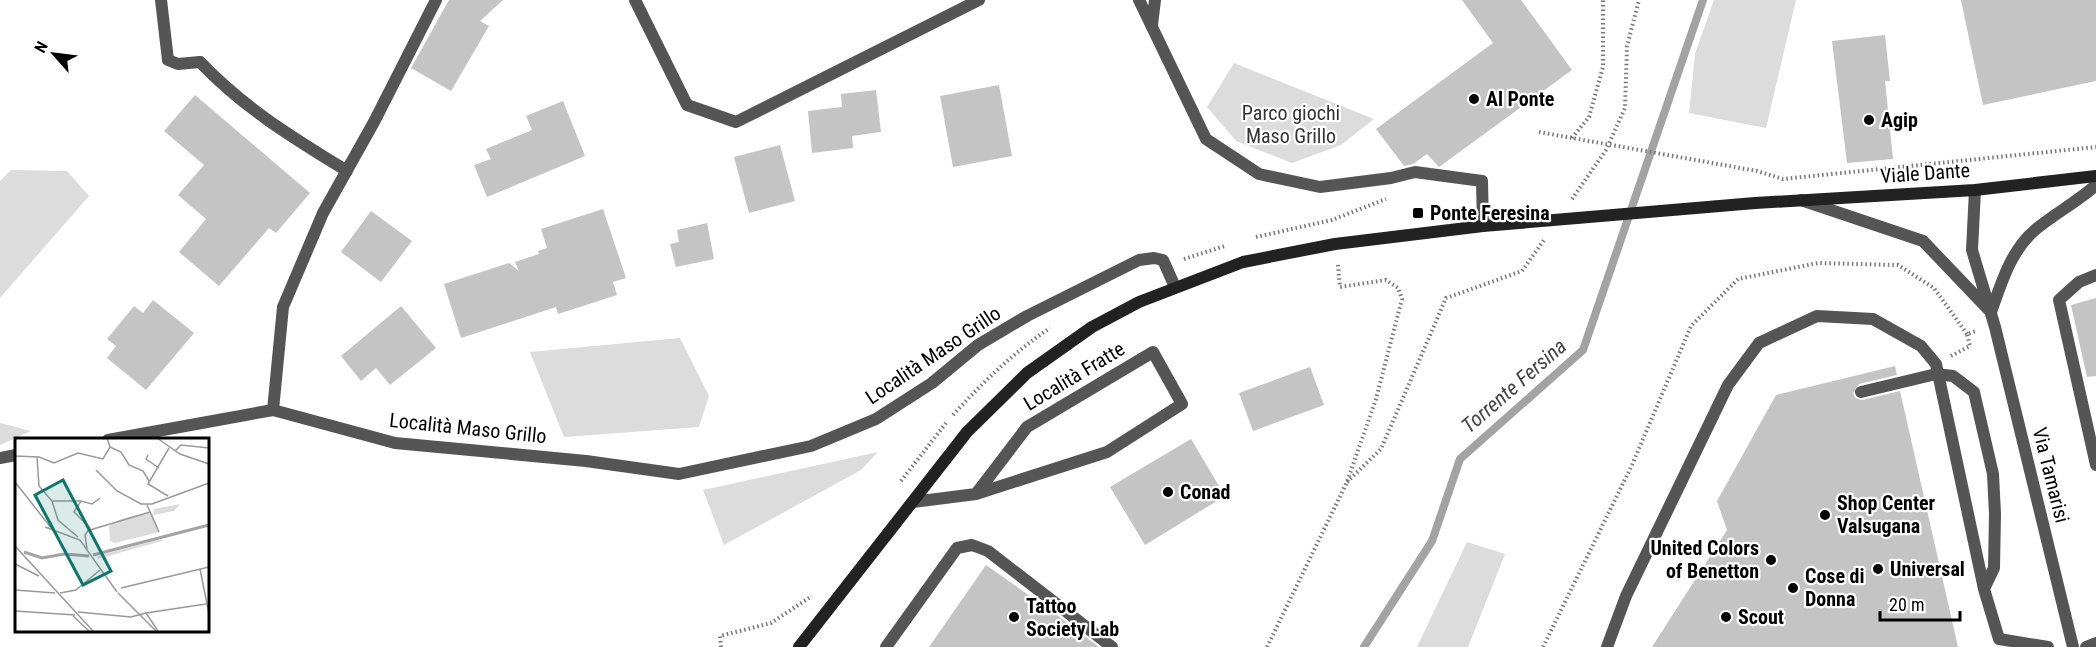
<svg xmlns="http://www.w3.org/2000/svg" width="2096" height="647" font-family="'Roboto Condensed',sans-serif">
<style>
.green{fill:#dcdcdc}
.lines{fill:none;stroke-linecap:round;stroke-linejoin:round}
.stream{stroke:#a3a3a3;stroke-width:8}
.building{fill:#c4c4c4}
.path{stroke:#777;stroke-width:4;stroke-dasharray:1.5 3;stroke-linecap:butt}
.lane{stroke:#555;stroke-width:12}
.street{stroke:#555;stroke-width:12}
.secondary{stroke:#222;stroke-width:12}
.poi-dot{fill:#000;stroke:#fff;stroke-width:2}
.labels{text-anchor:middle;stroke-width:4.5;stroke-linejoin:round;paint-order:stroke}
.poi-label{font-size:20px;font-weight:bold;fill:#000;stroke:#fff;text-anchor:start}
.park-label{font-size:20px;fill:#333;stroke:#fff}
.street-label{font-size:20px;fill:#000;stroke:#fff}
.water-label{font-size:21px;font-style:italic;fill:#444;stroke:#fff}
.inset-river{fill:none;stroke:#a3a3a3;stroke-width:3}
.inset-road{fill:none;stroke:#999;stroke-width:1.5}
.view{fill:#0f766e;fill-opacity:0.15;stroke:#0f766e;stroke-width:3}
.inset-edge{fill:none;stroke:#000;stroke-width:3}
</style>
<rect width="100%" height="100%" fill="#fff"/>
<!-- green -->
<path class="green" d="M 1714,0 L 1796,0 L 1766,128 L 1689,113 L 1695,54 Z
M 1234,63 L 1374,119 L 1341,145 L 1292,163 L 1236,141 L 1207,107 Z
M 11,170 L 67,171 L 89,196 L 0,298 L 0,181 Z
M 680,338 L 709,396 L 699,427 L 564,437 L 530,352 Z
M 0,423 L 31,431 L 0,445 Z
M 878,452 L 861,470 L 724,545 L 703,490 Z
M 1467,542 L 1505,554 L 1468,647 L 1417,647 Z"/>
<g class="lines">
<!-- stream -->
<path class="stream" d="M 1364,647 L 1432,541 L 1460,459 L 1583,350 L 1703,0"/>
</g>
<!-- building -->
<path class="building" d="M 449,0 L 503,0 L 480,21 L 489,26 L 451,91 L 411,68 Z
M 1462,0 L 1521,0 L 1572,70 L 1439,167 L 1427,154 L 1413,164 L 1404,166 L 1376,129 L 1493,43 Z
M 1961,0 L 2096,0 L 2096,81 L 1983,105 Z
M 1885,35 L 1890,81 L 1885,81 L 1893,159 L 1847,163 L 1832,41 Z
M 999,85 L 1012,156 L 953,167 L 940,96 Z
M 876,90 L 881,132 L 852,136 L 853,148 L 812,153 L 808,111 L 842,107 L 841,94 Z
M 195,95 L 310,193 L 276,233 L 269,228 L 219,286 L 179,252 L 206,219 L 178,195 L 204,165 L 164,131 Z
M 563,101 L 585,156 L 487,197 L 474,165 L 491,159 L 486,149 L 532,130 L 526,116 Z
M 780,145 L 795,201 L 749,213 L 734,157 Z
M 603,209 L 626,278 L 613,282 L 617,295 L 558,314 L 556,307 L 461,338 L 444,284 L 509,263 L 519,271 L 515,262 L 539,254 L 538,251 L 547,248 L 541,229 Z
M 371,211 L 412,241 L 381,282 L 341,252 Z
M 707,223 L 714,259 L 676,267 L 670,244 L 679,242 L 677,230 Z
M 2096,298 L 2096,376 L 2087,377 L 2071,305 Z
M 153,300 L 194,333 L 146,390 L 107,358 L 116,346 L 107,339 L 134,306 L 143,313 Z
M 401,306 L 436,348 L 390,385 L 376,368 L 361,381 L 341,356 Z
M 1895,366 L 1897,375 L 1859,384 L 1853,393 L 1855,398 L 1862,400 L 1900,391 L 1958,647 L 1652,647 L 1727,530 L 1717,501 L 1776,395 Z
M 1310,367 L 1324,405 L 1253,431 L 1239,393 Z
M 1191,439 L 1225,496 L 1145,545 L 1110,487 Z
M 986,565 L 1057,615 L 1099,647 L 929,647 Z"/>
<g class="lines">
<!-- path -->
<path class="path" d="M 1539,132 L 1757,171 L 1783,179 L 2096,147
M 1572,138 L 1589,117 L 1603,67 L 1603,0
M 1572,199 L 1606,150 L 1625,108 L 1627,46 L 1639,0
M 1256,237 L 1332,220 L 1386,199
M 1184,259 L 1225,246
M 1951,356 L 1970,346 L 1967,334 L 1976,331
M 953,415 C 983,382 1013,353 1050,328
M 901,481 L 946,423
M 1347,482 L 1381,449 L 1446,298 L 1522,271 L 1544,240
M 721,647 L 720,636 L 771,623 L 812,596
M 1267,647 L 1347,482 L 1376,399 L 1402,299 L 1398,288 L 1386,280 L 1340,287 L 1338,265
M 1543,647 L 1632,465 L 1691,326 L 1738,279 L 1818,263 L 1898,265 L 1934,288 L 1967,334"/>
<!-- lane -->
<path class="lane" d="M 161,0 L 168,60 L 178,64 L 200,62
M 2096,275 L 2079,282 L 2059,300 L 2096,465
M 1861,392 L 1936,374 L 1953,376 L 1974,392 L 1993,474 L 1995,514 L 1994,568 L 1984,589
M 913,502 L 976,494 L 1107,452 L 1182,404 L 1153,352 L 1027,427 L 976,494
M 886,647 L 957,548 L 972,545 L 988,551 L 1112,647
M 1607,647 L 1626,596 L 1728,385 L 1759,343 L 1817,316 L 1873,319 L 1921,346 L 1936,364 L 1984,589 L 1999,639 L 2048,647
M 2086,647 L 2096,643"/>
<!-- street -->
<path class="street" d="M 635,0 L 687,105 L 736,122 L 979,0
M 1139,0 L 1206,139 L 1259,174 L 1320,187 L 1391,178 L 1415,172 L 1482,181 L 1483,226
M 1152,25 L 1155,0
M 200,62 C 245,109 292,137 347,171
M 1975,190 L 1972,250 L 1995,327 L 2073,647
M 1801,200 L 1923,241 L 1988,309
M 1991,312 C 2001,284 2011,250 2035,230 C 2054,214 2077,202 2096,185
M 273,410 L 283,307 L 323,213 L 374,122 L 436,0
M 108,440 L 273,410 L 395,443 L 586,461 L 679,474 L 811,446 L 876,419 L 932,383 L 978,345 L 1027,316 L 1139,260 L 1154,258 L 1163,260 L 1175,287
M 0,458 L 16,455"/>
<!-- secondary -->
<path class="secondary" d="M 799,647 L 967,432 L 1027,373 L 1092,327 L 1139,302 L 1243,262 L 1335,244 L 1483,226 L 1755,203 L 1975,190 L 2096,176"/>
</g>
<!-- markers -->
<g class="poi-dot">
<circle cx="1474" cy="99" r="6"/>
<circle cx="1869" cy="120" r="6"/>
<rect x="1412" y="207" width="12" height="12" rx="3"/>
<circle cx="1168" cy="492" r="6"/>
<circle cx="1825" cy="515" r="6"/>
<circle cx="1771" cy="560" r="6"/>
<circle cx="1878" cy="569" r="6"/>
<circle cx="1793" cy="588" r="6"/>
<circle cx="1014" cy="617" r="6"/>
<circle cx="1726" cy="617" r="6"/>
</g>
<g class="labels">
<!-- poi labels -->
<g class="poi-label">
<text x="1486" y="106">Al Ponte</text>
<text x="1881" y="127">Agip</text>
<text x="1430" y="220">Ponte Feresina</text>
<text x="1180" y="499">Conad</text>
<text x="1837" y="510">Shop Center<tspan x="1837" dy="23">Valsugana</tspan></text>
<text x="1759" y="555" text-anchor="end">United Colors<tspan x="1759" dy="23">of Benetton</tspan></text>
<text x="1890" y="576">Universal</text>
<text x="1805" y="583">Cose di<tspan x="1805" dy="23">Donna</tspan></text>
<text x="1026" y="613">Tattoo<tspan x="1026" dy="23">Society Lab</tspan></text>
<text x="1738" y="624">Scout</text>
</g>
<!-- park labels -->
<g class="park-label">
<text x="1291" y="120">Parco giochi<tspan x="1291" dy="23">Maso Grillo</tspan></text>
</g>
<!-- street labels -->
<g class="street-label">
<text transform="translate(1925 173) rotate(-4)" y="7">Viale Dante</text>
<text transform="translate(933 355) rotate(-34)" y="7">Località Maso Grillo</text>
<text transform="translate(1074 376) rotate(-31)" y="7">Località Fratte</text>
<text transform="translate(468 428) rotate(6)" y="7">Località Maso Grillo</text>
<text transform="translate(2051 475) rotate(76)" y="7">Via Tamarisi</text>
</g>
<!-- water labels -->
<g class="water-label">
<text transform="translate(1514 386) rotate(-41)" y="7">Torrente Fersina</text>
</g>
</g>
<!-- overview -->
<g transform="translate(15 438)">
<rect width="194" height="194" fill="#fff"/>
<path d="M 165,66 L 159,73 L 138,77 L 144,94 L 100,105 L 95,103 L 94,88 L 106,81 L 135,74 L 138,77 L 139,71 ZM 143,102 L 150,102 L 83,121 L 82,118 Z" fill="#dcdcdc"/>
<path class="inset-river" d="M 9,114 L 27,120 L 49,116 L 74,118M 78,117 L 194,87"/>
<path class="inset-road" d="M 142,0 L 165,16 L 194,26M 95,9 L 106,14 L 114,27 L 128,33 L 134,43M 160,13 L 166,7 L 194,10M 133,17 L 131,21 L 144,30M 0,18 L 24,19 L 39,25 L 63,15 L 88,21 L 95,9 L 92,0M 22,19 L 24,48 L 37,63 L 43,82 L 63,99M 81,32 L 102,53 L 126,66 L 137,66 L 194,45M 0,44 L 37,91M 153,58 L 133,46 L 154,10M 37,63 L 66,63M 132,67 L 144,94M 30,89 L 65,102 L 102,154M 75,92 L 135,74M 0,108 L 78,193M 72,111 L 70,97 L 75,90 L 59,74 L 66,63 L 77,66 L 85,60M 0,126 L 24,138M 185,131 L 194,176M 106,150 L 194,129M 0,152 L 40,155M 45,155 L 61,152 L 85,132M 103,155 L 141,193M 0,173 L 60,177M 63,174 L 116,179 L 131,175M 131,175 L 191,166M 131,175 L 143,193M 58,178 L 74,193"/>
<path class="view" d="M 48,42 L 96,133 L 68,147 L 20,57 Z"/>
<rect width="194" height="194" class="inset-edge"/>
</g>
<!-- north arrow -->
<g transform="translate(54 54) rotate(298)" stroke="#ffffff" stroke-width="4.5" paint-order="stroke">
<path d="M0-4.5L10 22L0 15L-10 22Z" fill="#000000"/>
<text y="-9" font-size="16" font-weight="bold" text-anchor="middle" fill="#000000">N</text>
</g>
<!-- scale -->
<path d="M1880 611v9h80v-9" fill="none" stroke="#000000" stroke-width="3"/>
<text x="1889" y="611" font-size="18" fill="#000000" stroke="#ffffff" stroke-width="4.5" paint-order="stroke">20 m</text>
</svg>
